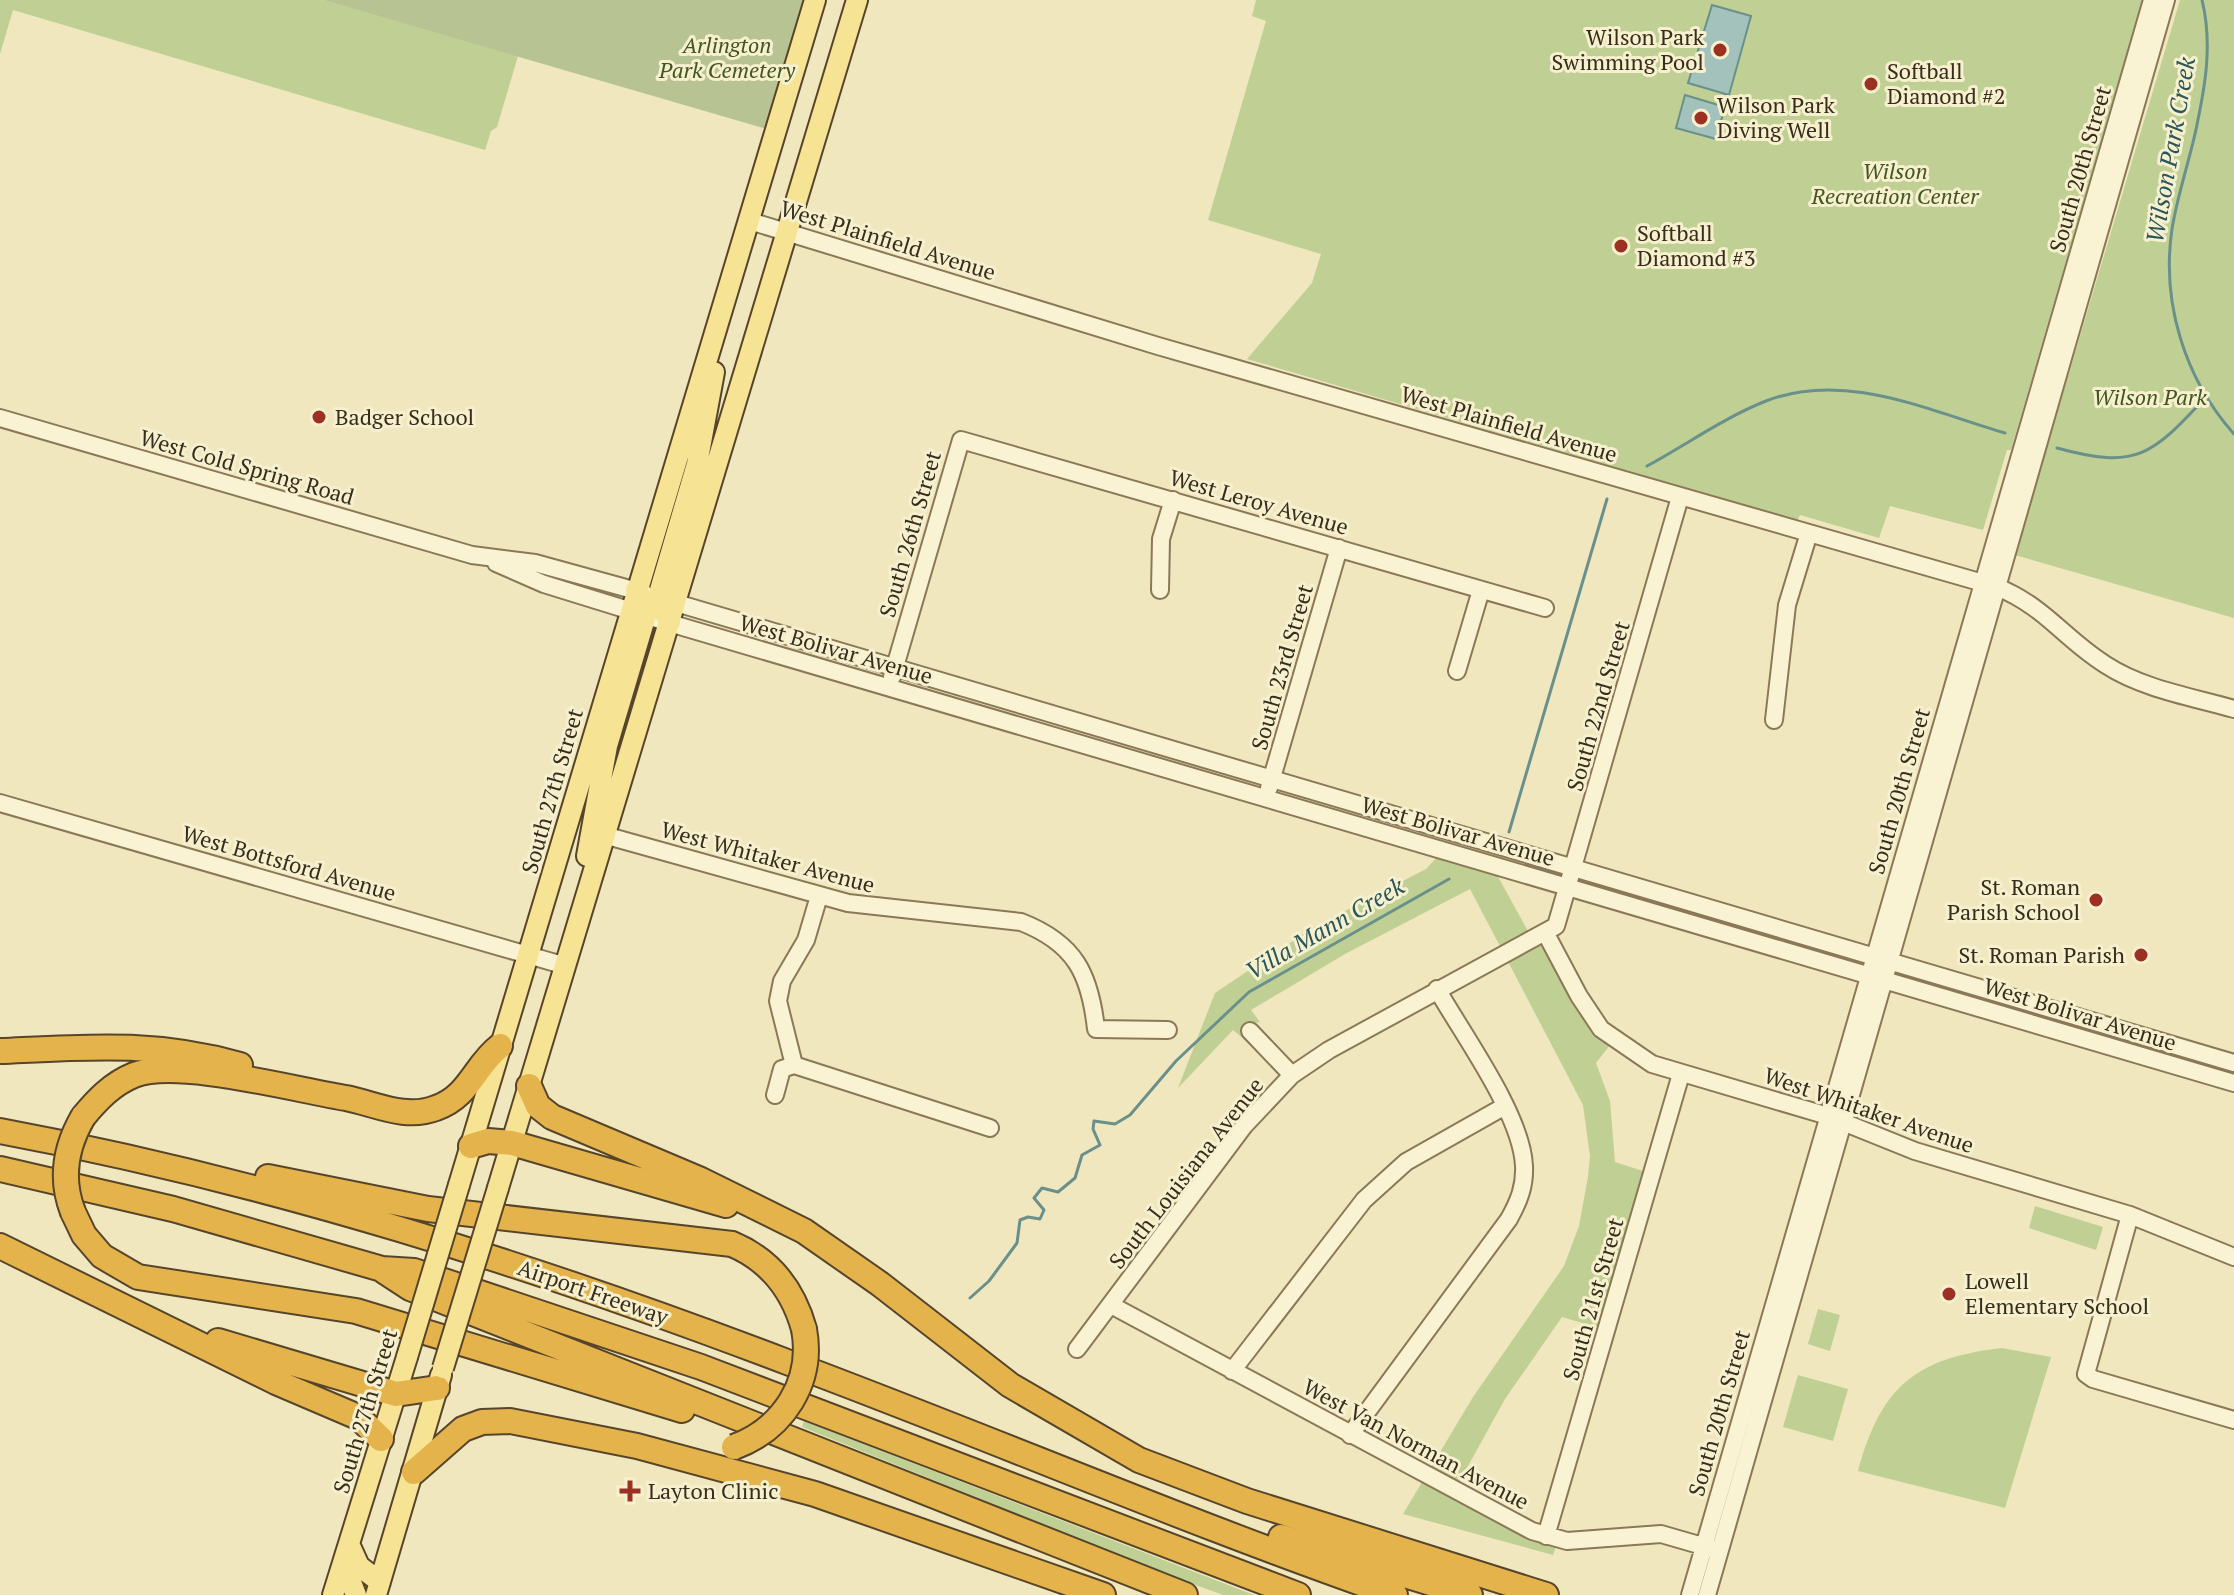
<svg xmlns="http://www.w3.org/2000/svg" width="2234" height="1595" font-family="'PT Serif',serif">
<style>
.green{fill:#c0cf93}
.cemetery{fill:#b7c393}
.water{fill:#a3c2bc;stroke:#69908b;stroke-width:2}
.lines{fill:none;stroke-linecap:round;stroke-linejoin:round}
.stream{stroke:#69908b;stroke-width:3}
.minor-casing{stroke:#8a7857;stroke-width:20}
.major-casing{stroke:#57452b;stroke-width:24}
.highway-casing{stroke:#57452b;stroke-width:28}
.minor{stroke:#faf3d3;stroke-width:16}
.major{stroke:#f6e394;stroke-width:20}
.highway{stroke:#e5b34b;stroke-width:24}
.major-bridge-casing{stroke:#57452b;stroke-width:24;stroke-linecap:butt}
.highway-bridge-casing{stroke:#57452b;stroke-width:28;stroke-linecap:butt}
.major-bridge{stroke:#f6e394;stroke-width:20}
.highway-bridge{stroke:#e5b34b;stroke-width:24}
.poi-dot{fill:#9c3123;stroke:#f7f0cf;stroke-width:3}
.labels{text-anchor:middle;stroke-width:6;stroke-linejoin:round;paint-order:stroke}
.poi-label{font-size:22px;fill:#382d1c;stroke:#f7f0cf;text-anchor:start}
.park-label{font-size:22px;font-style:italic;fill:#425621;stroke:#f7f0cf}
.street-label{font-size:22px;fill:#382d1c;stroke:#f7f0cf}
.water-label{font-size:24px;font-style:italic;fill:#2a5659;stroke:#f7f0cf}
</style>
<rect width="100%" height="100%" fill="#f0e7bf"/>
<!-- green -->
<path class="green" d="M 0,0 L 323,0 L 518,56 L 497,127 L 491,131 L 485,150 L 13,10 L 0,54 Z
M 1256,0 L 2142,0 L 2011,450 L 2007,450 L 1983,530 L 1890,506 L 1879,538 L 1800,515 L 1797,521 L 1247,359 L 1312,283 L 1321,254 L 1208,220 L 1266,21 L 1252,16 Z
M 2180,0 L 2234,0 L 2234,618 L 2015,555 Z
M 1439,855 L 1496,873 L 1535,944 L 1546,948 L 1586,1023 L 1610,1045 L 1596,1063 L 1610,1101 L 1615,1162 L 1643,1171 L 1599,1328 L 1562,1317 L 1505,1399 L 1452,1495 L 1530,1538 L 1556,1546 L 1553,1555 L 1403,1514 L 1473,1397 L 1564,1266 L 1579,1226 L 1588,1177 L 1590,1156 L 1583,1105 L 1470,889 L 1345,954 L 1251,1010 L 1260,1022 L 1250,1024 L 1246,1041 L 1233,1030 L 1178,1088 L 1215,993 L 1312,928 L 1426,869 Z
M 2035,1206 L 2103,1227 L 2096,1250 L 2029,1228 Z
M 1818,1309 L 1840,1315 L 1830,1351 L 1808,1344 Z
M 2002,1348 L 2051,1357 L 2005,1508 L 1858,1471 C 1881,1386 1916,1358 2002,1348 Z
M 1798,1375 L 1848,1389 L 1833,1441 L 1783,1427 Z
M 804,1421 L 1254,1595 L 1223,1595 L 1182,1580 L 802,1427 Z"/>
<!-- cemetery -->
<path class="cemetery" d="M 323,0 L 805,0 L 767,129 Z"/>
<!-- water -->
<path class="water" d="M 1712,5 L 1751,16 L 1729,95 L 1688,83 Z
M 1685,95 L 1725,107 L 1716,139 L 1676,128 Z"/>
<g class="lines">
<!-- stream -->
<path class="stream" d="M 2202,0 C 2213,45 2205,88 2195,134 C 2188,165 2177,197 2172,229 C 2161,303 2185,379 2234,434
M 2057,448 C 2137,470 2152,455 2205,398
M 1647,466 C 1686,445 1725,417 1766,401 C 1845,370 1929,411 2005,433
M 1509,832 L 1607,499
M 970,1298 L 989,1281 L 1017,1243 L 1020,1220 L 1028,1217 L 1040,1219 L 1044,1210 L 1034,1198 L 1042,1188 L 1058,1192 L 1075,1178 L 1082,1155 L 1100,1145 L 1093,1129 L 1094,1121 L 1115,1124 L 1130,1115 L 1176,1061 L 1249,992 L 1449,879"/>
<!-- minor casing -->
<g class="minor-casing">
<path id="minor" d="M 750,221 L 1158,346 L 1997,587 C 2046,607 2064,639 2106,665 C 2143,689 2192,697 2234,709
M 0,418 L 472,555 L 535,563 L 644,593
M 496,563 L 544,584 L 683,627 L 2234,1083
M 1160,590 L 1161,539 L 1173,500
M 666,600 L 2234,1063
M 1457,671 L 1481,590
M 892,677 L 961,440 L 1545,608
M 1774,720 L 1787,605 L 1809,533
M 1269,788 L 1339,548
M 0,803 L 566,966
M 604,835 L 848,903 L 1021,922 C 1075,943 1090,974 1096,1029 L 1168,1030
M 1545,932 L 1579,996 L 1601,1029 L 1652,1064 L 1828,1116 L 1915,1151 L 2130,1215 L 2234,1257
M 1250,1031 L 1292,1075
M 794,1065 L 778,1001 L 782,981 L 806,940 L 819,896
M 775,1095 L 782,1069 L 794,1065 L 990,1128
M 2130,1215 L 2086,1374 L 2093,1379 L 2234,1420
M 1111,1305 L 1532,1531 L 1567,1541 L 1661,1534 L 1713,1549
M 1077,1349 L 1244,1126 L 1292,1075 L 1329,1050 L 1556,926 L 1680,497
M 1232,1371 L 1364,1200 L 1406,1162 L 1505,1106
M 1350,1435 L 1509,1219 C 1519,1201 1525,1186 1524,1166 C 1522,1115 1463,1035 1437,989
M 1546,1536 L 1681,1074
M 1690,1595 L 2152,0
M 1707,1595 L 2166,0"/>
</g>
<!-- major casing -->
<g class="major-casing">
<path id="major" d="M 670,622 L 659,605 L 660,590 L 697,464 L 714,372
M 587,856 L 607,746 L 646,615 L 645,602 L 636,590
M 459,1185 L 815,0
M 498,1188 L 857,0
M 349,1544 L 359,1566 L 380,1582
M 340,1573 L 351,1582 L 356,1595
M 333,1595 L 407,1357
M 376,1595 L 441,1375"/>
</g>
<!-- highway casing -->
<g class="highway-casing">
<path id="highway" d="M 0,1051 C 88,1047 154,1041 240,1065
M 529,1086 L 538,1106 L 552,1117 L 701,1180 L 804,1231 L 880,1284 L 1010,1385 L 1139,1460 L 1247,1501 L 1546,1595
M 83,1117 C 97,1100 112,1084 134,1075 C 177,1058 296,1090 346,1098 C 376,1104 405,1120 436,1108 C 470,1096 474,1066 500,1046
M 0,1131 C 269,1181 532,1265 787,1362 C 991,1438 1190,1524 1395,1595
M 471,1146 L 488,1141 L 512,1143 L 726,1205
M 0,1169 L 173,1209 L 382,1269 L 414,1271 L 701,1367 L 1298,1595
M 268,1177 L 428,1209 L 732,1244 C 770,1260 793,1290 804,1329
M 73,1212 L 84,1235 L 102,1256 L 138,1277 L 356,1311 L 682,1410
M 0,1246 L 276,1382 L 358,1417 L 381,1439
M 384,1271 L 410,1288 L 1185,1595
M 218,1341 L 396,1394 L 437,1388
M 414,1472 L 463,1429 L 482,1422 L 510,1421 L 637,1446 L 815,1494 L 1103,1595
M 1281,1537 L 1470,1595"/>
</g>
<!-- minor -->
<use href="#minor" class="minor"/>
<!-- major -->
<use href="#major" class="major"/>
<!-- highway -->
<use href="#highway" class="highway"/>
<!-- major-bridge casing -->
<g class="major-bridge-casing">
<path id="major-bridge" d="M 407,1357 L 459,1185
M 443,1368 L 498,1188"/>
</g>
<!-- highway-bridge casing -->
<g class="highway-bridge-casing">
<path id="highway-bridge" d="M 73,1212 C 60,1179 65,1148 83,1117
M 734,1447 C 783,1429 814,1382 804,1329"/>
</g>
<!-- major-bridge -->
<use href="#major-bridge" class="major-bridge"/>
<!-- highway-bridge -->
<use href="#highway-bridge" class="highway-bridge"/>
</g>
<!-- markers -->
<g class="poi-dot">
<circle cx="1720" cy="50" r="8"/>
<circle cx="1871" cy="84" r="8"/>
<circle cx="1701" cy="118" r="8"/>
<circle cx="1621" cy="246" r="8"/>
<circle cx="319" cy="417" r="8"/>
<circle cx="2096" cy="900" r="8"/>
<circle cx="2141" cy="955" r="8"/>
<circle cx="1949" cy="1294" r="8"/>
<path d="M626 1479h8v8h8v8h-8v8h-8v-8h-8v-8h8z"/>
</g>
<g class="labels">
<!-- poi labels -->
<g class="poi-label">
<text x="1704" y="45" text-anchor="end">Wilson Park<tspan x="1704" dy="25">Swimming Pool</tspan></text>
<text x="1887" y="79">Softball<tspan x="1887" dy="25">Diamond #2</tspan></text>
<text x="1717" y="113">Wilson Park<tspan x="1717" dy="25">Diving Well</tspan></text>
<text x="1637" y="241">Softball<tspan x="1637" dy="25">Diamond #3</tspan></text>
<text x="335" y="425">Badger School</text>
<text x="2080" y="895" text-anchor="end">St. Roman<tspan x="2080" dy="25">Parish School</tspan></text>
<text x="2125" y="963" text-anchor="end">St. Roman Parish</text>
<text x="1965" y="1289">Lowell<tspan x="1965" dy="25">Elementary School</tspan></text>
<text x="648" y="1499">Layton Clinic</text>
</g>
<!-- park labels -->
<g class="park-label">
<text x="727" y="53">Arlington<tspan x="727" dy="25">Park Cemetery</tspan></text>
<text x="1895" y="179">Wilson<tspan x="1895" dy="25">Recreation Center</tspan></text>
<text x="2150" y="405">Wilson Park</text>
</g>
<!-- street labels -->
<g class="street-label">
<text transform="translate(2080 169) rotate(-74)" y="8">South 20th Street</text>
<text transform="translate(888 240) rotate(17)" y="8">West Plainfield Avenue</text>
<text transform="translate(1509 424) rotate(16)" y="8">West Plainfield Avenue</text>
<text transform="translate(247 467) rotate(16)" y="8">West Cold Spring Road</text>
<text transform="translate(1259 502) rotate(16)" y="8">West Leroy Avenue</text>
<text transform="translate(910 534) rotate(-74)" y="8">South 26th Street</text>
<text transform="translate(836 649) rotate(16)" y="8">West Bolivar Avenue</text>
<text transform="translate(1282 667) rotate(-74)" y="8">South 23rd Street</text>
<text transform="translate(1598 706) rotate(-74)" y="8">South 22nd Street</text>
<text transform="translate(552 791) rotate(-74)" y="8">South 27th Street</text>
<text transform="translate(1899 791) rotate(-74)" y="8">South 20th Street</text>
<text transform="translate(1458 831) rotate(16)" y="8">West Bolivar Avenue</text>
<text transform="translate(768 857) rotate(15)" y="8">West Whitaker Avenue</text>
<text transform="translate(289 863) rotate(16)" y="8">West Bottsford Avenue</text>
<text transform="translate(2080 1014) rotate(17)" y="8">West Bolivar Avenue</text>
<text transform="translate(1869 1110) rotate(19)" y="8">West Whitaker Avenue</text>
<text transform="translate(1186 1173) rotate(-52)" y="8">South Louisiana Avenue</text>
<text transform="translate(593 1292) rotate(19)" y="8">Airport Freeway</text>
<text transform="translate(1593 1299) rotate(-74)" y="8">South 21st Street</text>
<text transform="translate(365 1411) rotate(-73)" y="8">South 27th Street</text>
<text transform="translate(1719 1413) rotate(-74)" y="8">South 20th Street</text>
<text transform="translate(1416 1444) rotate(28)" y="8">West Van Norman Avenue</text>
</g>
<!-- water labels -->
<g class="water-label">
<text transform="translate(2171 150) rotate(-80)" y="8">Wilson Park Creek</text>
<text transform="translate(1325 929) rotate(-30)" y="8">Villa Mann Creek</text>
</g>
</g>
</svg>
